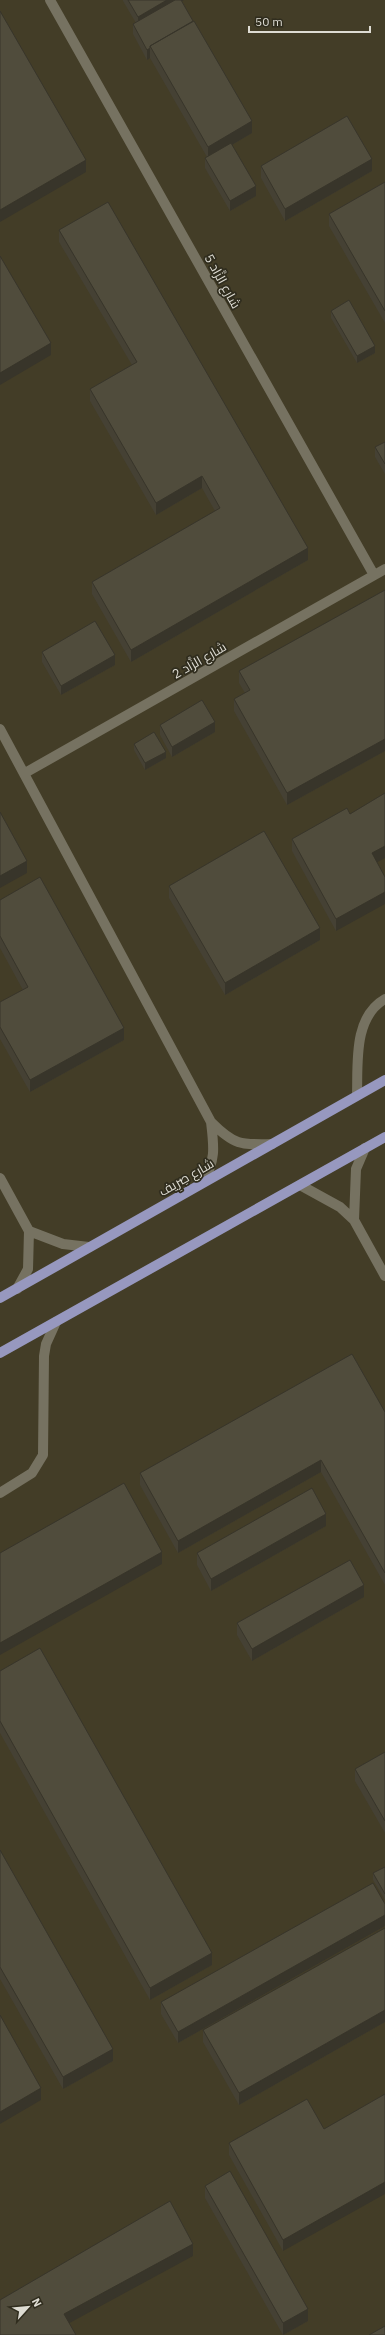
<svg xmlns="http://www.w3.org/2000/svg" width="385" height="2335" font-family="'IBM Plex Sans',Cairo,sans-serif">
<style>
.built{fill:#433d27}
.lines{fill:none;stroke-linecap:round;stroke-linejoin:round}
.minor{stroke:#767261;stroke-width:10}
.major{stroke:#9798bf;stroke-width:10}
.wall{fill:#454134}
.shaded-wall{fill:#38352a}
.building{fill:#504c3c;stroke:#38352a}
.labels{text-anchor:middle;stroke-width:3.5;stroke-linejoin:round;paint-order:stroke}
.street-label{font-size:13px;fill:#dedcd3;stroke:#302d1e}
</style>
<rect width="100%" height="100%" fill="#3a3728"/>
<!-- built -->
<path class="built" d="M 0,0 L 385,0 L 385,2335 L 0,2335 Z"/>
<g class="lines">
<!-- minor -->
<path class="minor" d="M 50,0 L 374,575
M 0,729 L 211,1122 C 234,1145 240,1145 272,1144
M 25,773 L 385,569
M 357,1095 C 358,1064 353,1017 385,999
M 0,1178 L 29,1231 L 28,1269 L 17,1289
M 203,1182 C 216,1160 214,1147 211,1122
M 300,1185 L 340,1207 L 354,1220 L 385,1276
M 354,1220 L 356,1169 L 365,1148
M 29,1231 L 63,1244 L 89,1247
M 0,1493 L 32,1473 L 43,1455 L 44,1356 L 46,1344 L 56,1322"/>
<!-- major -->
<path class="major" d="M 0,1298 L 385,1080
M 0,1353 L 385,1137"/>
</g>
<!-- wall -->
<path class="wall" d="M 123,0 L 184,0 L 182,1 L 252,133 L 232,145 L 256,196 L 230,211 L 205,168 L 205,158 L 207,157 L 150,58 L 147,60 L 133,34 L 133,24 L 136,23 L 123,1 Z
M 261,166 L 372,171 L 285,221 L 261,178 Z
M 385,182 L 385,323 L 329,226 L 329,214 Z
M 59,230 L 308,560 L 131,662 L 92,594 L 92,582 L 215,511 L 202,488 L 156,515 L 90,401 L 90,389 L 132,365 L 59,242 Z
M 331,311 L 375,353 L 357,363 L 331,318 Z
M 385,442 L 385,474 L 375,457 L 375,447 Z
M 385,590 L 385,751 L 287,805 L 234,711 L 234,699 L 245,693 L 239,683 L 239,671 Z
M 42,652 L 115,665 L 61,695 L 42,662 Z
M 160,725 L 215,732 L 172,757 L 160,735 Z
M 134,744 L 166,758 L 145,770 L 134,750 Z
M 350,814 L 377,862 L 336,931 L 292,851 L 292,839 Z
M 169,886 L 320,940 L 225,995 L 169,898 Z
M 0,900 L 124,1040 L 30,1092 L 0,1039 L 0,1002 L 23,990 L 0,948 Z
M 385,1412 L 385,1585 L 321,1472 L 178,1553 L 140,1485 L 140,1473 Z
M 326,1526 L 211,1591 L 197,1565 L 197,1553 Z
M 364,1597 L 252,1661 L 237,1635 L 237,1623 Z
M 0,1671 L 212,1965 L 150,2000 L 0,1733 Z
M 385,1752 L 385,1833 L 355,1781 L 355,1769 Z
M 0,1850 L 113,2061 L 63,2089 L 0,1979 Z
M 385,1867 L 385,1900 L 373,1880 L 373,1873 Z
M 385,1904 L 385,1926 L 178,2043 L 161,2014 L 161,2002 Z
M 385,1928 L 385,2022 L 239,2105 L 203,2042 L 203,2030 Z
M 307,2099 L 283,2251 L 229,2155 L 229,2143 Z
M 205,2186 L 308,2321 L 283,2335 L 205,2198 Z"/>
<!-- shaded-wall -->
<path class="shaded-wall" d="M 167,0 L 184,0 L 138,27 L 138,17 Z
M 150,48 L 150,58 L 147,60 L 147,50 Z
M 252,121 L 252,133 L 208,159 L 208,147 Z
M 372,159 L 372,171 L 285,221 L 285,209 Z
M 86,160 L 86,172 L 0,222 L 0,210 Z
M 256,186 L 256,196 L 230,211 L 230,201 Z
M 51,343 L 51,355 L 0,385 L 0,373 Z
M 375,346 L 375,353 L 357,363 L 357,356 Z
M 202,476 L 202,488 L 156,515 L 156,503 Z
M 308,548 L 308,560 L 131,662 L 131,650 Z
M 115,655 L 115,665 L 61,695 L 61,686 Z
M 215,722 L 215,732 L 172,757 L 172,747 Z
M 385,739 L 385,751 L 287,805 L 287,793 Z
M 166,752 L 166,758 L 145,770 L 145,763 Z
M 385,846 L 385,858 L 372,865 L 372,853 Z
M 27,861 L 27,873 L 0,888 L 0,876 Z
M 385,892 L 385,904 L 336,931 L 336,919 Z
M 320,928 L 320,940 L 225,995 L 225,983 Z
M 124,1028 L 124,1040 L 30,1092 L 30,1080 Z
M 321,1460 L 321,1472 L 178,1553 L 178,1541 Z
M 326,1514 L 326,1526 L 211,1591 L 211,1579 Z
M 162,1552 L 162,1564 L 0,1655 L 0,1643 Z
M 364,1585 L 364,1597 L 252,1661 L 252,1649 Z
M 385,1915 L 385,1926 L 178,2043 L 178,2032 Z
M 212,1953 L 212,1965 L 150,2000 L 150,1988 Z
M 385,2010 L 385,2022 L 239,2105 L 239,2093 Z
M 113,2049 L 113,2061 L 63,2089 L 63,2077 Z
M 41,2088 L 41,2100 L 0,2124 L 0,2112 Z
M 385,2182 L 385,2194 L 283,2251 L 283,2240 Z
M 193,2244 L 193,2256 L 64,2326 L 64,2314 Z
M 308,2309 L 308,2321 L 283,2335 L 283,2323 Z"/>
<!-- building -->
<path class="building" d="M 128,0 L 167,0 L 138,17 Z
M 175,0 L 181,0 L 193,21 L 150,46 L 150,48 L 147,50 L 133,24 Z
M 0,11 L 86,160 L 0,210 Z
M 194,21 L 252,121 L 208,147 L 150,46 Z
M 347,116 L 372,159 L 285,209 L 261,166 Z
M 231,143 L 256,186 L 230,201 L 205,158 Z
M 385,182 L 385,311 L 329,214 Z
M 108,202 L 308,548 L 131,650 L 92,582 L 220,508 L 202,476 L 156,503 L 90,389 L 137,362 L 59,230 Z
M 0,256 L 51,343 L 0,373 Z
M 349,300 L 375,346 L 357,356 L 331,311 Z
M 385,442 L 385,464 L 375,447 Z
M 385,590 L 385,739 L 287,793 L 234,699 L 250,690 L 239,671 Z
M 95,621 L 115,655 L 61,686 L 42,652 Z
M 202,700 L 215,722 L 172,747 L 160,725 Z
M 154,732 L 166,752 L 145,763 L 134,744 Z
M 385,793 L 385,846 L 372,853 L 385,877 L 385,892 L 336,919 L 292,839 L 347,808 L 350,814 Z
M 0,812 L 27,861 L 0,876 Z
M 264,831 L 320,928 L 225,983 L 169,886 Z
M 40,877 L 124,1028 L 30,1080 L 0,1027 L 0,1002 L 28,987 L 0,936 L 0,900 Z
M 352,1354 L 385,1412 L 385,1573 L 321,1460 L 178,1541 L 140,1473 Z
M 124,1483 L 162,1552 L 0,1643 L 0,1553 Z
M 312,1488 L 326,1514 L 211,1579 L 197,1553 Z
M 350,1560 L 364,1585 L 252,1649 L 237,1623 Z
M 40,1648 L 212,1953 L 150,1988 L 0,1721 L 0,1671 Z
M 385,1752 L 385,1821 L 355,1769 Z
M 0,1850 L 113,2049 L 63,2077 L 0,1967 Z
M 385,1867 L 385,1894 L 373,1873 Z
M 373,1883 L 385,1904 L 385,1915 L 178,2032 L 161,2002 Z
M 385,1928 L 385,2010 L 239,2093 L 203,2030 Z
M 0,2015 L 41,2088 L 0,2112 Z
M 385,2094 L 385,2182 L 283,2240 L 229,2143 L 307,2099 L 324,2129 Z
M 230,2171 L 308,2309 L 283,2323 L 205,2186 Z
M 170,2201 L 193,2244 L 64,2314 L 76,2335 L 0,2335 L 0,2300 Z
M 385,2326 L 385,2335 L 369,2335 Z"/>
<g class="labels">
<!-- street labels -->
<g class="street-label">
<text transform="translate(223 281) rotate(61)" y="5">شارع الزَّاد 5</text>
<text transform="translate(199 660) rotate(-30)" y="5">شارع الزَّاد 2</text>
<text transform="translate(186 1177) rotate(-30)" y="5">شارع صِرِيف</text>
</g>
</g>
<!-- north arrow -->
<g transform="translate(28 2307) rotate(63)" stroke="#302d1e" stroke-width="3" paint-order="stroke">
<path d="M0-3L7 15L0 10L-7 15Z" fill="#dedcd3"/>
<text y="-6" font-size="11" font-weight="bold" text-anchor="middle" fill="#dedcd3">N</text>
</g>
<!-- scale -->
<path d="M249 26v6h121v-6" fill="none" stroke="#dedcd3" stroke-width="2"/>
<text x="255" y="26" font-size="12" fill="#dedcd3" stroke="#302d1e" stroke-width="3" paint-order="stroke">50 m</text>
</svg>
